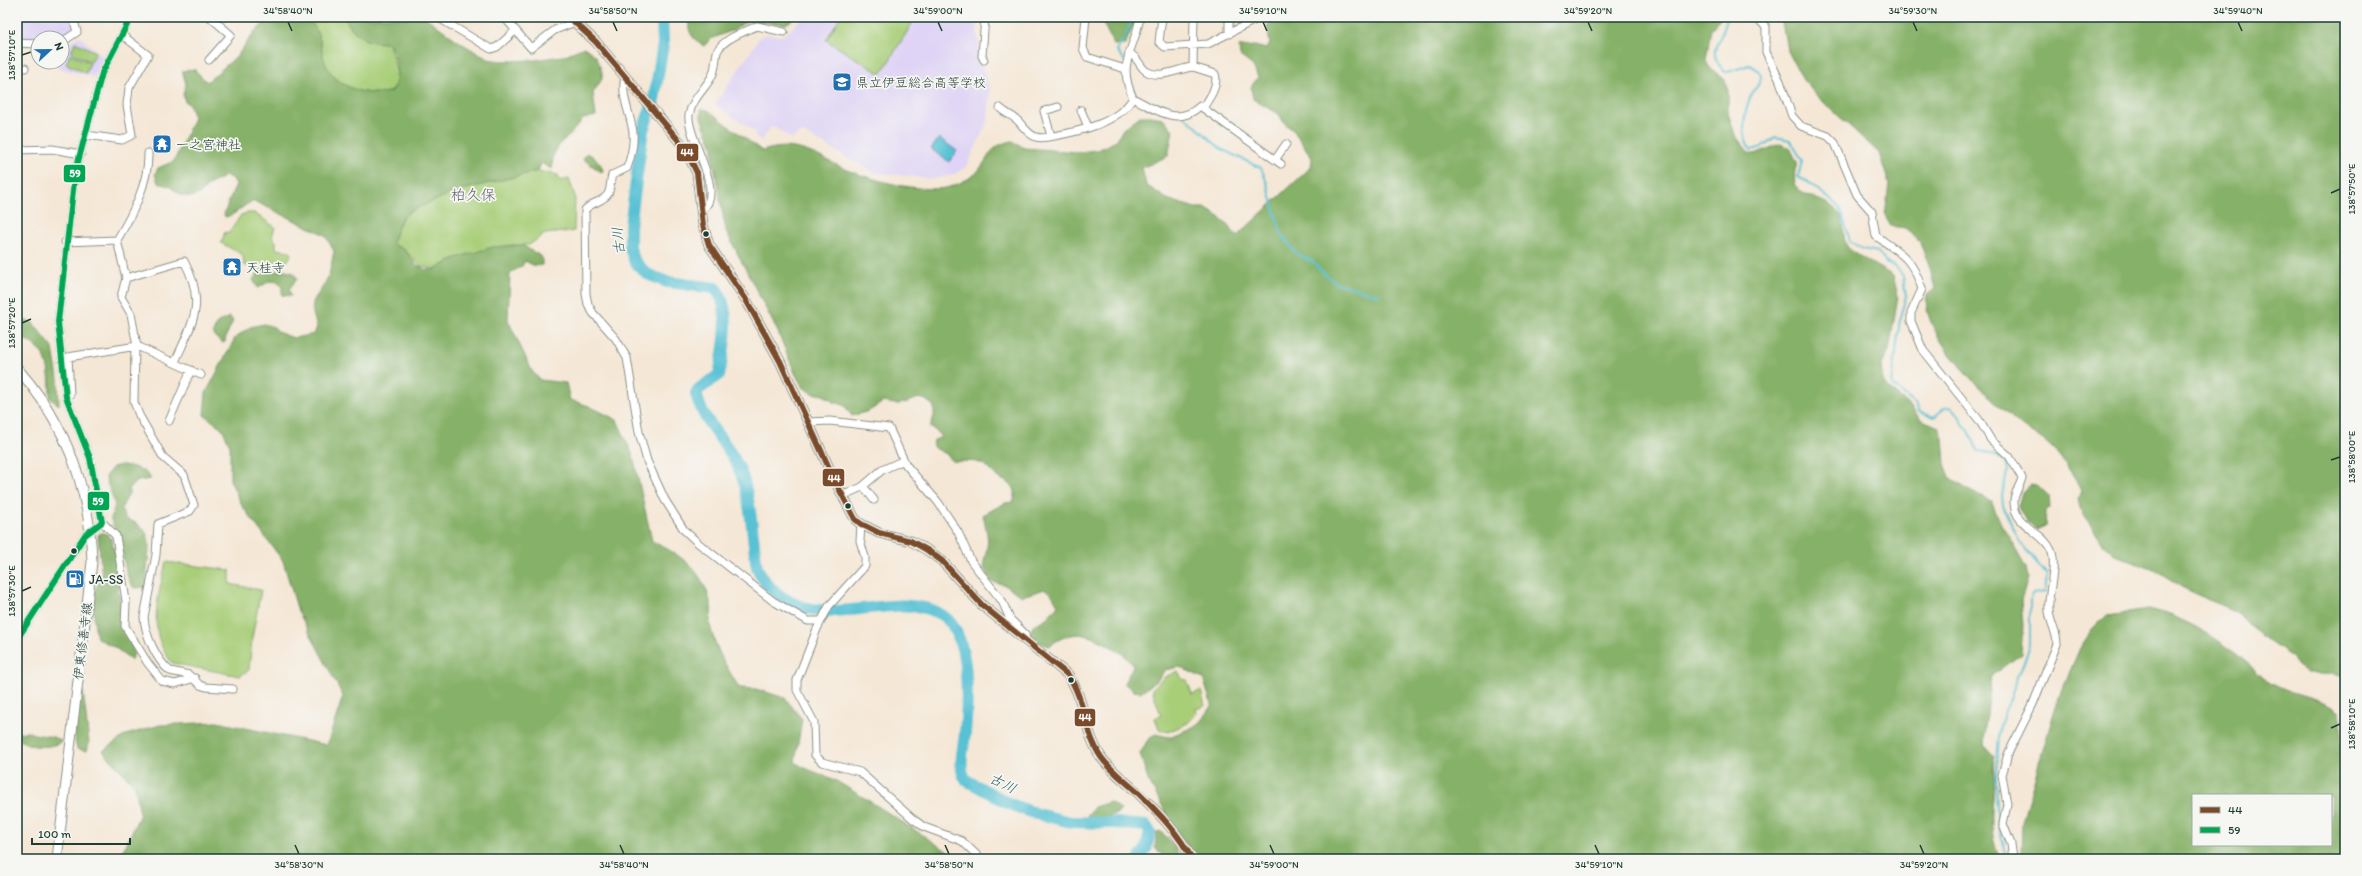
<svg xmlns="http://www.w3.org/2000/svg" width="2362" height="876" font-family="Itim,'Klee One',sans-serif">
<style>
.built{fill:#dfd4f5}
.green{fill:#a8ce78;stroke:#648656}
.forest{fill:#86b168;stroke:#52774e;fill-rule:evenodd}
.water{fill:#58c1d4;stroke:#3c7f84}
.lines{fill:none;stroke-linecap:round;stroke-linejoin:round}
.stream{stroke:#58c1d4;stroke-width:2}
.river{stroke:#58c1d4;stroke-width:12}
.minor-casing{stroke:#8a9285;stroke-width:9}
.major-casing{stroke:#8a9285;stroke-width:11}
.minor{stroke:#fff;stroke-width:7}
.major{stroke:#fff;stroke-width:9}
.bus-1-casing{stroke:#f6f6f2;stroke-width:9}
.bus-2-casing{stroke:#f6f6f2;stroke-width:9}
.bus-1{stroke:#7a4b2a;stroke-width:6}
.bus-2{stroke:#00a651;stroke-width:6}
.ticks{fill:none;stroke:#1f3d34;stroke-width:1.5}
.bus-dot{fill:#1f3d34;stroke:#f6f6f2;stroke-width:1.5}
.labels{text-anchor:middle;stroke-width:3.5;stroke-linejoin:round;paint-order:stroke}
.poi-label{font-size:13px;fill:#1f3d34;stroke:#f6f6f2;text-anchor:start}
.street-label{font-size:13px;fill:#1f3d34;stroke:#f6f6f2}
.water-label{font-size:14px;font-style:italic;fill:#2d5e5c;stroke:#f6f6f2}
.quarter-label{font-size:15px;fill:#606172;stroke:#f6f6f2}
.line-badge{stroke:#f6f6f2;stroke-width:1.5}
.badge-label{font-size:11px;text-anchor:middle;font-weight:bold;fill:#fff}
.neatline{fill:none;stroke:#1f3d34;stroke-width:1.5}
.ticks-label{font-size:10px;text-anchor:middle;fill:#1f3d34}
</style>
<rect width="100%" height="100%" fill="#f6f6f2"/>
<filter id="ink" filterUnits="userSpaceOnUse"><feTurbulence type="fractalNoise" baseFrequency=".025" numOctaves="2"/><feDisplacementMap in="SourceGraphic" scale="8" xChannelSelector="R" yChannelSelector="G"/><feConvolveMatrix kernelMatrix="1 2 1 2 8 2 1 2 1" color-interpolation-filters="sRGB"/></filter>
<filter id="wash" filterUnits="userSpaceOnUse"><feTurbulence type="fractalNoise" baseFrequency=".012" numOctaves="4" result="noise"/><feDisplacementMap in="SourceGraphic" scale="16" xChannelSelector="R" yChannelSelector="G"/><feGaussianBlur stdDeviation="0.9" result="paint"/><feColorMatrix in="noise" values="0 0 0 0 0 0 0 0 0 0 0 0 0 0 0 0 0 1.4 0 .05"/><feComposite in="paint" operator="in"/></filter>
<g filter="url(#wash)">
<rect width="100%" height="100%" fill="#f5e7d6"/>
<!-- built -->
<path class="built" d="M 17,17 L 71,17 L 74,30 L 62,38 L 38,38 L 38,41 L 17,40 Z
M 801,17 L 976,17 L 980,57 L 990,92 L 989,110 L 988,121 L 966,167 L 953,175 L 932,179 L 873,172 L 802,132 L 792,139 L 774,127 L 770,128 L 761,141 L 755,136 L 755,132 L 715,104 L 761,36 L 768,34 L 780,36 L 785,34 L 791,30 Z
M 79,36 L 103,57 L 95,77 L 57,68 L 59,62 L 62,62 L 62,48 Z"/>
<!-- green -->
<path class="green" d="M 308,17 L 344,17 C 349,27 361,40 373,42 C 379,43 384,42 389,44 L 398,77 L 392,91 C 369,98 336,88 326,65 C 321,54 322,40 316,30 C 314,25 310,22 308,17 Z
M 840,17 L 916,17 L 881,74 L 826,40 Z
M 75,42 L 96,52 L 91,62 L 71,52 Z
M 70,54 L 90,63 L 86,73 L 66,64 Z
M 538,171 L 558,175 L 560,181 L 569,179 L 575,196 L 574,231 L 545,234 L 529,245 L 512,245 L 484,250 L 453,259 L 444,266 L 433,269 L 420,266 L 405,250 L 396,246 L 392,242 L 399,222 L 410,211 L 454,192 Z
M 247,213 L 254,213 L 275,227 L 272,237 L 276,241 L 276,249 L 289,251 L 291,254 C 286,273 259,269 244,265 L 243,255 L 221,243 L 225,232 L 229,233 L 241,215 Z
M 166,562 L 230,570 L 230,584 L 261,590 L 252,638 L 249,670 L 240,676 L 172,663 C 146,630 158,600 166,562 Z
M 1178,671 L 1182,679 L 1187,680 L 1192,694 L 1201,691 L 1205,706 L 1196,709 L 1197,713 L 1188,723 L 1168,732 L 1159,729 L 1155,718 L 1161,715 L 1152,689 L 1163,678 Z"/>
<!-- forest -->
<path class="forest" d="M 273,17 L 308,17 C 310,22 314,25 316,30 C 322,40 321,54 326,65 C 336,88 369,98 392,91 C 400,78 397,57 389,44 C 384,42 379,43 373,42 C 361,40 349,27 344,17 L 425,17 L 461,43 L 488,59 L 501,61 L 534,60 L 563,56 L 584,47 L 596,56 L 602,72 L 602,79 L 593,93 L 596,116 L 583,119 L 568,137 L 561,142 L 553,156 L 552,169 L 541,163 L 538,171 L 457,191 L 410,211 L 401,220 L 392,242 L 396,246 L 405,250 L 416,265 L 426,270 L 434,270 L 456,258 L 493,247 L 522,245 L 542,257 L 542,265 L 535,266 L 525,261 L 522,266 L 510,273 L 508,320 L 532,371 L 540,380 L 566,383 L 570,400 L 589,406 L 617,420 L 633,456 L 652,541 C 683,556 704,571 711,606 C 713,612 709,619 710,625 C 715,648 726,666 738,686 L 740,688 L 756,689 L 785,698 L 802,719 L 795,762 C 808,772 824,773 838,782 C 879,806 919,833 959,859 L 116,859 L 126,845 L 140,814 L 135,786 L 103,751 L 126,735 L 160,725 L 217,722 L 327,745 L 343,696 L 298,611 L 283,561 L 242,506 L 230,480 L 230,446 L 222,428 L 204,415 L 206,393 L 235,338 L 250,327 L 264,324 L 274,327 L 280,333 L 294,338 L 314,334 L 317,327 C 307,296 315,304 327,279 C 331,271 332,260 334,251 L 325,235 L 254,201 C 243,204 237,215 225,217 L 224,214 L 236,184 L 233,179 L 226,176 L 208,185 L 201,193 L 191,197 L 181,195 L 169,186 L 158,183 L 155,174 L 158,168 L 174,161 L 194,118 L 189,104 L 185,102 L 183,94 L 186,84 L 182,71 L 194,69 L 207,82 L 238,55 L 255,31 Z
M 695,17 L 796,17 L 786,24 L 747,21 L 733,30 L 711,39 L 704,46 C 694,40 687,33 689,20 Z
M 1100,17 L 1137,17 L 1125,45 L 1114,45 Z
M 1283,17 L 1722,17 L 1711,29 L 1706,60 L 1709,67 L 1724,79 L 1728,88 L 1728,112 L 1735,135 L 1749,153 L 1755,154 L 1780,144 L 1790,148 L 1797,162 C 1784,204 1822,191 1839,213 C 1846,223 1841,235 1847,246 C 1850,252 1884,270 1893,276 L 1898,296 L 1889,350 L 1881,367 L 1883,380 L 1886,387 L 1910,406 L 1920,419 L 1939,427 L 1943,438 L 1945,464 L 1950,477 L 1966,489 L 1991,501 L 2002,526 L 2026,568 L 2028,578 L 2021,600 L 2023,625 L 2021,654 L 1992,676 L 1985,727 L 1984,745 L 1995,757 C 1991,766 1995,772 1994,782 C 1993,808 1987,835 2001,859 L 1206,859 L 1190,849 L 1179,836 L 1148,780 L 1140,754 L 1147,741 L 1155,734 L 1169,737 L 1191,728 L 1201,722 L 1212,706 L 1203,678 L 1180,667 L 1165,670 L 1156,682 L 1140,692 L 1134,691 L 1124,683 L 1133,666 C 1127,656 1120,652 1110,646 C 1087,632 1072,629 1049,646 L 1036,641 L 1030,634 L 1033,626 L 1048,617 L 1058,605 L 1051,593 L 1045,589 L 1022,596 L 1003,584 L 991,582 C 980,561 984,567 987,547 C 989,537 985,525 983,515 L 1005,503 L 1013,502 C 1021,484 1005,483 995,475 C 990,470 987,465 980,463 C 972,460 961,462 952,461 L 948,455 L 933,447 L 934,440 L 940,438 L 940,434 L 930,427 L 934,416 L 934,407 C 919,391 916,402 899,404 C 894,405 888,402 883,402 L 869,411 L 852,416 L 844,405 L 834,402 L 823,395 L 811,393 L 802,386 L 795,373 L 778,332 L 726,231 L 713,160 L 713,147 L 701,118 L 701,109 L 708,110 L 762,151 C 799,139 818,158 850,171 C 875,181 920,192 946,188 C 954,186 973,178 978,171 C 991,156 989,145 1013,141 L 1024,148 L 1078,152 L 1098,150 L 1116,141 L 1123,129 L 1140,116 L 1151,116 L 1163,118 L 1173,130 L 1168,156 L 1142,168 L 1146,185 L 1167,199 L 1195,208 L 1205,208 L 1221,218 L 1237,236 L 1311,167 L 1312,158 L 1294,131 L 1284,123 L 1279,114 L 1253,99 L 1251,87 L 1258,77 L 1253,66 L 1240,56 L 1239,47 L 1255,46 L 1266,49 L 1270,44 L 1267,25 Z
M 1781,17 L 2345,17 L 2345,677 L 2333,674 L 2307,674 L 2297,667 L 2293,658 L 2262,637 L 2236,612 L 2189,591 L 2152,568 L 2118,556 L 2103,544 L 2080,509 L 2078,498 L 2081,491 C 2073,474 2062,457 2048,444 C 2041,437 2030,433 2023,427 C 1992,401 1919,336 1927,295 L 1935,289 C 1931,272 1923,236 1905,228 C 1901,227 1894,227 1890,226 L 1885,215 L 1889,184 L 1879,153 L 1818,97 L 1803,80 L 1787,49 Z
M 587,153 C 595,157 601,162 603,171 L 601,172 L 583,159 Z
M 259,271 L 286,271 L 294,273 L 297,279 L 289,289 L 291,296 L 282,295 L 282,287 L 278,282 L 270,281 L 258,288 L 253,280 Z
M 230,317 L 233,321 L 226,336 L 225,342 L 222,343 L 215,337 L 213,332 L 218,322 Z
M 17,319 L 32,322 L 53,348 L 58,379 L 59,405 L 50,398 C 50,367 49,348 17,336 Z
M 122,465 C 132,466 146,469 151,479 L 138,481 L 129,488 L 129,494 L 121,509 L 126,519 C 161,530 145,554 147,582 L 146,587 L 134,588 C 124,577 124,553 119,537 C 117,531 113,526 111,520 C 111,514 116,509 114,502 C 112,492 106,485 106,475 L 113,467 Z
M 2029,485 L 2038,486 L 2049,496 L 2050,507 L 2046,511 L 2045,526 L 2036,530 L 2026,521 L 2018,507 L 2022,492 Z
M 101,533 L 105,533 L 111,538 L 117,560 L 120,582 L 118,592 L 123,608 L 122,622 L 134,652 L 132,660 L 114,647 L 97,638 C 93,623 91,589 102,577 L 98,535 Z
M 2149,609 C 2182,617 2214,635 2240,657 C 2252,666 2261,678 2275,686 C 2296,697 2320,698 2340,711 C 2344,726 2337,739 2345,754 L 2345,859 L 2021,859 L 2022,821 L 2058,699 L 2080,648 L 2092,630 L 2107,615 ZM 2193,795 L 2331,795 L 2331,845 L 2193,845 Z
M 83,691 L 89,743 L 87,751 L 77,749 C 72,737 78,703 83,691 Z
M 29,732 C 38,737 56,734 62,742 C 47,749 30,748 17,738 L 17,733 Z
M 1110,802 L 1121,810 C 1115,817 1095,822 1087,816 L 1094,807 Z
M 1160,831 C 1168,837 1178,849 1179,859 L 1166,859 L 1155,848 L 1157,832 Z"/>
<!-- water -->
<path class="water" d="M 939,138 L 957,151 L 949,162 L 931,149 Z"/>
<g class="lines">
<!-- stream -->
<path class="stream" d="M 1727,17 C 1725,41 1702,48 1725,72 L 1728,72 L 1749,65 C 1773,75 1754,87 1750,98 C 1744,113 1740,136 1751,150 L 1760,148 L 1775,137 L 1790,140 L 1802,160 L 1798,177 L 1808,182 L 1840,207 L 1850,241 L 1863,249 L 1878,252 L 1886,263 L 1896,267 L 1903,276 L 1906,296 L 1900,318 L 1892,385 L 1916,405 L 1919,412 L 1934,417 L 1945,408 L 1950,407 L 1959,415 L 1962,424 L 1969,431 L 1978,451 L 1996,454 L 2005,463 L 2007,471 L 2002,496 L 2003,506 L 2019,541 L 2047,575 L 2045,592 L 2033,594 L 2030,599 L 2030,646 L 2000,725 L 1996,772 L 1997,813 L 1999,829 L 2008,859
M 1125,61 L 1117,51 L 1129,28 L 1131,17
M 1130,79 L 1135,93 L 1139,98
M 1170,112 L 1182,112
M 1184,116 L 1221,149 L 1261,168 L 1267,183 L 1281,233 L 1291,247 L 1297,254 L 1313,262 L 1322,272 L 1336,283 L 1379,295"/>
<!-- river -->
<path class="river" d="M 662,17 L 663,44 L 654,100 L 643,130 L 630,226 L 630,248 L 635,262 L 647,274 L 667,282 L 715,288 C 733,309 724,350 719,375 L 699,389 L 696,393 C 703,425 732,446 742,476 C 752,505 752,538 757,567 C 762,580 770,589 782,597 C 831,631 898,588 942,615 C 971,633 968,702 965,733 C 964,748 957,767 966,780 L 1010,804 L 1037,814 L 1071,822 L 1115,823 L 1146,826 L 1150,832 L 1146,849 L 1139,859"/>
</g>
</g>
<g filter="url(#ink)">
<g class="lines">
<!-- minor casing -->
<g class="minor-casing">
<path id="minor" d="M 437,17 L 491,49 L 497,47 L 515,31
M 504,17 L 531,48 L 555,30 L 575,22
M 1086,17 L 1083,48 L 1087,57 L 1125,69
M 1140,17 C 1135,49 1116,63 1133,98 C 1156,110 1178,127 1200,106 L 1281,164
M 1162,17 L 1159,42 L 1165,47 L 1208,44 L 1261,17
M 1194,17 L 1193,67 L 1215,74 C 1219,85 1209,99 1203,108
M 1229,17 L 1229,34
M 1756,17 L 1766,27 L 1766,52 L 1780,81 L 1792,116 L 1801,126 L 1828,136 L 1835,143 L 1857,195 L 1872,212 L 1876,236 C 1902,254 1912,258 1922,289 L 1911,313 L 1911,321 L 1923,350 L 1979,420 L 1991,440 L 2009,456 L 2022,478 C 2020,486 2014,493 2014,501 C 2013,526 2043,531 2051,550 C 2058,566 2047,593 2049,611 C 2050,623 2057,632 2057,644 L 2033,704 L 2008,754 L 2002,775 L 2007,804 L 2003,824 L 2011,844 L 2013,859
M 62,42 L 77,32 L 73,17
M 17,43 L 38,44
M 1129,53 C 1138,57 1139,66 1146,71 C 1160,80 1179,68 1193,67
M 209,60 L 231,35 L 210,17
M 984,60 L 982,56 L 985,17
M 17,68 L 25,68
M 625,77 C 620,96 631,114 633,133 C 634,144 631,157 627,168 L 612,175 C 610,181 611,189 608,194 C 603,202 591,202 585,210 L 586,294 L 588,304 L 593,313 L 616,339 L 627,358 L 639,432 L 647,461 L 665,500 L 684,530 L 698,543 L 773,601 L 808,621 L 821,621
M 1000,108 C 1005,113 1011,115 1016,119 C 1022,124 1028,135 1036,137 C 1041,139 1049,137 1054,136 C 1081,131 1118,123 1133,98
M 1081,110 L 1088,127
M 86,135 L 122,140 L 132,135 L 127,105 L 129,88 L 148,55 L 122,35
M 1051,136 L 1044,111 L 1058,107
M 17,150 L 52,149 L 81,154
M 1275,160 L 1286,144
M 702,210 C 727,193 686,137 689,115 C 692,99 705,89 712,76 C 716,68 715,60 717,52 C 722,39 746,31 757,26 L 784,32
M 117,240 C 132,215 149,183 148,153
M 65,242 L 117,240 L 126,278 L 184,261 C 207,304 192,323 175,362
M 126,278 L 121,297 L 131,314 L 137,346
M 135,346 L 134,402 L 139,415 L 163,457 L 184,475 L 194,505 L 190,511 L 158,524 L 156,555 L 144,617 C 145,634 156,660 170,671 L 189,675 L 200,685 L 206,687 L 233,689
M 70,394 L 68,357 L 137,346 L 201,375
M 169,421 L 191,370
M 808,422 L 830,421 L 889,428 L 906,465 L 938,502 L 958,532 L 971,561 L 1002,601 L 1010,619 L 1025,634 L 1026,640
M 863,486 L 874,500
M 842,496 L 862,487 L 882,470 L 904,460
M 102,522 L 116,536 L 126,601 L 125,626 L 147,662 L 162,681 L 175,684 L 195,678
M 861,524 L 860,541 L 865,557 L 865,566 L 829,606 L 817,629 L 797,680 L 797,690 L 814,722 L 815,755 L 822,762 L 860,772 L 913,819 L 924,827 L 962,841 L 981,859
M 17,639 L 85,535 L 102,522 L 90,458 L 66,397 L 58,322 L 75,173 L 102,73 L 131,17"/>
</g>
<!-- major casing -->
<g class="major-casing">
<path id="major" d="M 569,17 L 596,42 L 685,148 L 697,173 L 703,225 L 709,245 L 745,298 L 780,361 L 835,481 L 855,519 L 861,524 L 879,533 L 911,541 L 927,550 L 942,561 L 982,605 L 1068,675 C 1085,699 1084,732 1101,757 C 1111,771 1125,781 1138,793 C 1159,813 1178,833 1192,859
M 17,368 C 67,424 90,488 92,562 L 57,859"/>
</g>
<!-- minor -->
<use href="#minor" class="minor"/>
<!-- major -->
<use href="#major" class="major"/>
<!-- bus-1 casing -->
<g class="bus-1-casing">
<path id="bus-1" d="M 569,17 L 596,42 L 685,148 L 697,173 L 703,225 L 709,245 L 745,298 L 780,361 L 835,481 L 855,519 L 861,524 L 879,533 L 911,541 L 927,550 L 942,561 L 982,605 L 1068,675 C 1085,699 1084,732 1101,757 C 1111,771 1125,781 1138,793 C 1159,813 1178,833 1192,859"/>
</g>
<!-- bus-2 casing -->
<g class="bus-2-casing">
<path id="bus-2" d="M 17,639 L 85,535 L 102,522 L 90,458 L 66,397 L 58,322 L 75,173 L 102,73 L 131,17"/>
</g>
<!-- bus-1 -->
<use href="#bus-1" class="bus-1"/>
<!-- bus-2 -->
<use href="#bus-2" class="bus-2"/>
</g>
</g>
<!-- ticks -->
<path class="ticks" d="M 288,22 L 292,31M 613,22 L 617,31M 938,22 L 942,31M 1263,22 L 1267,31M 1588,22 L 1592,31M 1913,22 L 1917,31M 2238,22 L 2242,31M 22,55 L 31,52M 2331,193 L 2340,189M 22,323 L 31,319M 2331,460 L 2340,457M 22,591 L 31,587M 2331,728 L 2340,724M 295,845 L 299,854M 620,845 L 624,854M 945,845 L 949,854M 1270,845 L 1274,854M 1595,845 L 1599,854M 1920,845 L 1924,854"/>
<!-- icons -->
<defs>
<g id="school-square" transform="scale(1)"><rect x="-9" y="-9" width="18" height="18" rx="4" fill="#1f6fb2" stroke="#f6f6f2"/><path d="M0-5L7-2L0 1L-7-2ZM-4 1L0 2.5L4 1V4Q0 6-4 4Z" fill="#fff"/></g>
<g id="temple-square" transform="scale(1)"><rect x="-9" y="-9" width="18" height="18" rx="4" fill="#1f6fb2" stroke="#f6f6f2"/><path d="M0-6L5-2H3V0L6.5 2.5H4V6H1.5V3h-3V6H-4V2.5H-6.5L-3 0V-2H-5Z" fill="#fff"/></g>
<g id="fuel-square" transform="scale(1)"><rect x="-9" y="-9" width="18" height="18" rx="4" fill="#1f6fb2" stroke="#f6f6f2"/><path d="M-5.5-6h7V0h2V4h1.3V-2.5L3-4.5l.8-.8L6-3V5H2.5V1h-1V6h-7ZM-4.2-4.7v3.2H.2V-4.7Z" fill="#fff"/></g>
</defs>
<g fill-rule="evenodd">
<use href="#school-square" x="842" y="82"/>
<use href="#temple-square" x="162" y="144"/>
<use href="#temple-square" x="232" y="267"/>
<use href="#fuel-square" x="75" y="579"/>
</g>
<!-- markers -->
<g class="bus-dot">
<circle cx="706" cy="234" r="3.5"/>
<circle cx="848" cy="506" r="3.5"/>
<circle cx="74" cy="551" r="3.5"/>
<circle cx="1071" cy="680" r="3.5"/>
</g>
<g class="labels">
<!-- poi labels -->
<g class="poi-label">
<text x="856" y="87">県立伊豆総合高等学校</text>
<text x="176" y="149">一之宮神社</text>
<text x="246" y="272">天桂寺</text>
<text x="89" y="584">JA-SS</text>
</g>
<!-- street labels -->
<g class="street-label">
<text transform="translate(82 641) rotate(-83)" y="5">伊東修善寺線</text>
</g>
<!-- water labels -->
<g class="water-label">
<text transform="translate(618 241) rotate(-95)" y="5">古川</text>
<text transform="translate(1003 783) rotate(27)" y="5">古川</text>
</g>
<!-- quarter labels -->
<g class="quarter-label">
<text x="473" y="200">柏久保</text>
</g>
</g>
<g class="line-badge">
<rect x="676" y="143" width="23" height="19" rx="4" fill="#7a4b2a"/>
<rect x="63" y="164" width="23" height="19" rx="4" fill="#00a651"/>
<rect x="822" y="468" width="23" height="19" rx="4" fill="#7a4b2a"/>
<rect x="87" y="491" width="23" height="20" rx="4" fill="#00a651"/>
<rect x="1074" y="708" width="22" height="19" rx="4" fill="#7a4b2a"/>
</g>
<g class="badge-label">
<text x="687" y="156">44</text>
<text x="75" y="177">59</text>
<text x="834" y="482">44</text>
<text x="98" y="505">59</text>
<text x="1085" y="721">44</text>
</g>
<!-- margin -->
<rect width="2362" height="876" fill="none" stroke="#f6f6f2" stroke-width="44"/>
<!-- legend -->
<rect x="2192" y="794" width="140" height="52" fill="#f6f6f2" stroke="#a0aca6"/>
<rect x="2200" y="807" width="20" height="6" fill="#7a4b2a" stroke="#a0aca6"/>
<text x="2228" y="814" font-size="12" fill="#1f3d34">44</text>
<rect x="2200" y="827" width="20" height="6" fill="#00a651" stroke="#a0aca6"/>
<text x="2228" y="834" font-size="12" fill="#1f3d34">59</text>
<!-- north arrow -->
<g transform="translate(50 50) rotate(68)"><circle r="19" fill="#f6f6f2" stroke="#a0aca6"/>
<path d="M0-3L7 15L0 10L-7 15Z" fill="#1f6fb2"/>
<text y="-6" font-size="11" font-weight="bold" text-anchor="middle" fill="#1f3d34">N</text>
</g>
<!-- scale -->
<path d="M32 838v6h98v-6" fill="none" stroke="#1f3d34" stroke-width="2"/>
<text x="38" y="838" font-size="12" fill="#1f3d34" stroke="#f6f6f2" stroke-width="3" paint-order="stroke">100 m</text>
<rect x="22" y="22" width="2318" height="832" class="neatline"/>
<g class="ticks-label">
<text x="288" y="14">34°58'40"N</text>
<text x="613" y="14">34°58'50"N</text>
<text x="938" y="14">34°59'00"N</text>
<text x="1263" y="14">34°59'10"N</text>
<text x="1588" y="14">34°59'20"N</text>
<text x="1913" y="14">34°59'30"N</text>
<text x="2238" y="14">34°59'40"N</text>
<text transform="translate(11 55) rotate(-90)" y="4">138°57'10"E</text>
<text transform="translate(2351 189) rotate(-90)" y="4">138°57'50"E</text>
<text transform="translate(11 323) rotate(-90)" y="4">138°57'20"E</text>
<text transform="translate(2351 457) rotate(-90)" y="4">138°58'00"E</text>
<text transform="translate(11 591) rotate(-90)" y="4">138°57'30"E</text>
<text transform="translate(2351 724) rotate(-90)" y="4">138°58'10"E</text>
<text x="299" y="868">34°58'30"N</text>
<text x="624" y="868">34°58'40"N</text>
<text x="949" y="868">34°58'50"N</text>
<text x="1274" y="868">34°59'00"N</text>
<text x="1599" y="868">34°59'10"N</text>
<text x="1924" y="868">34°59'20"N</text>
</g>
</svg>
